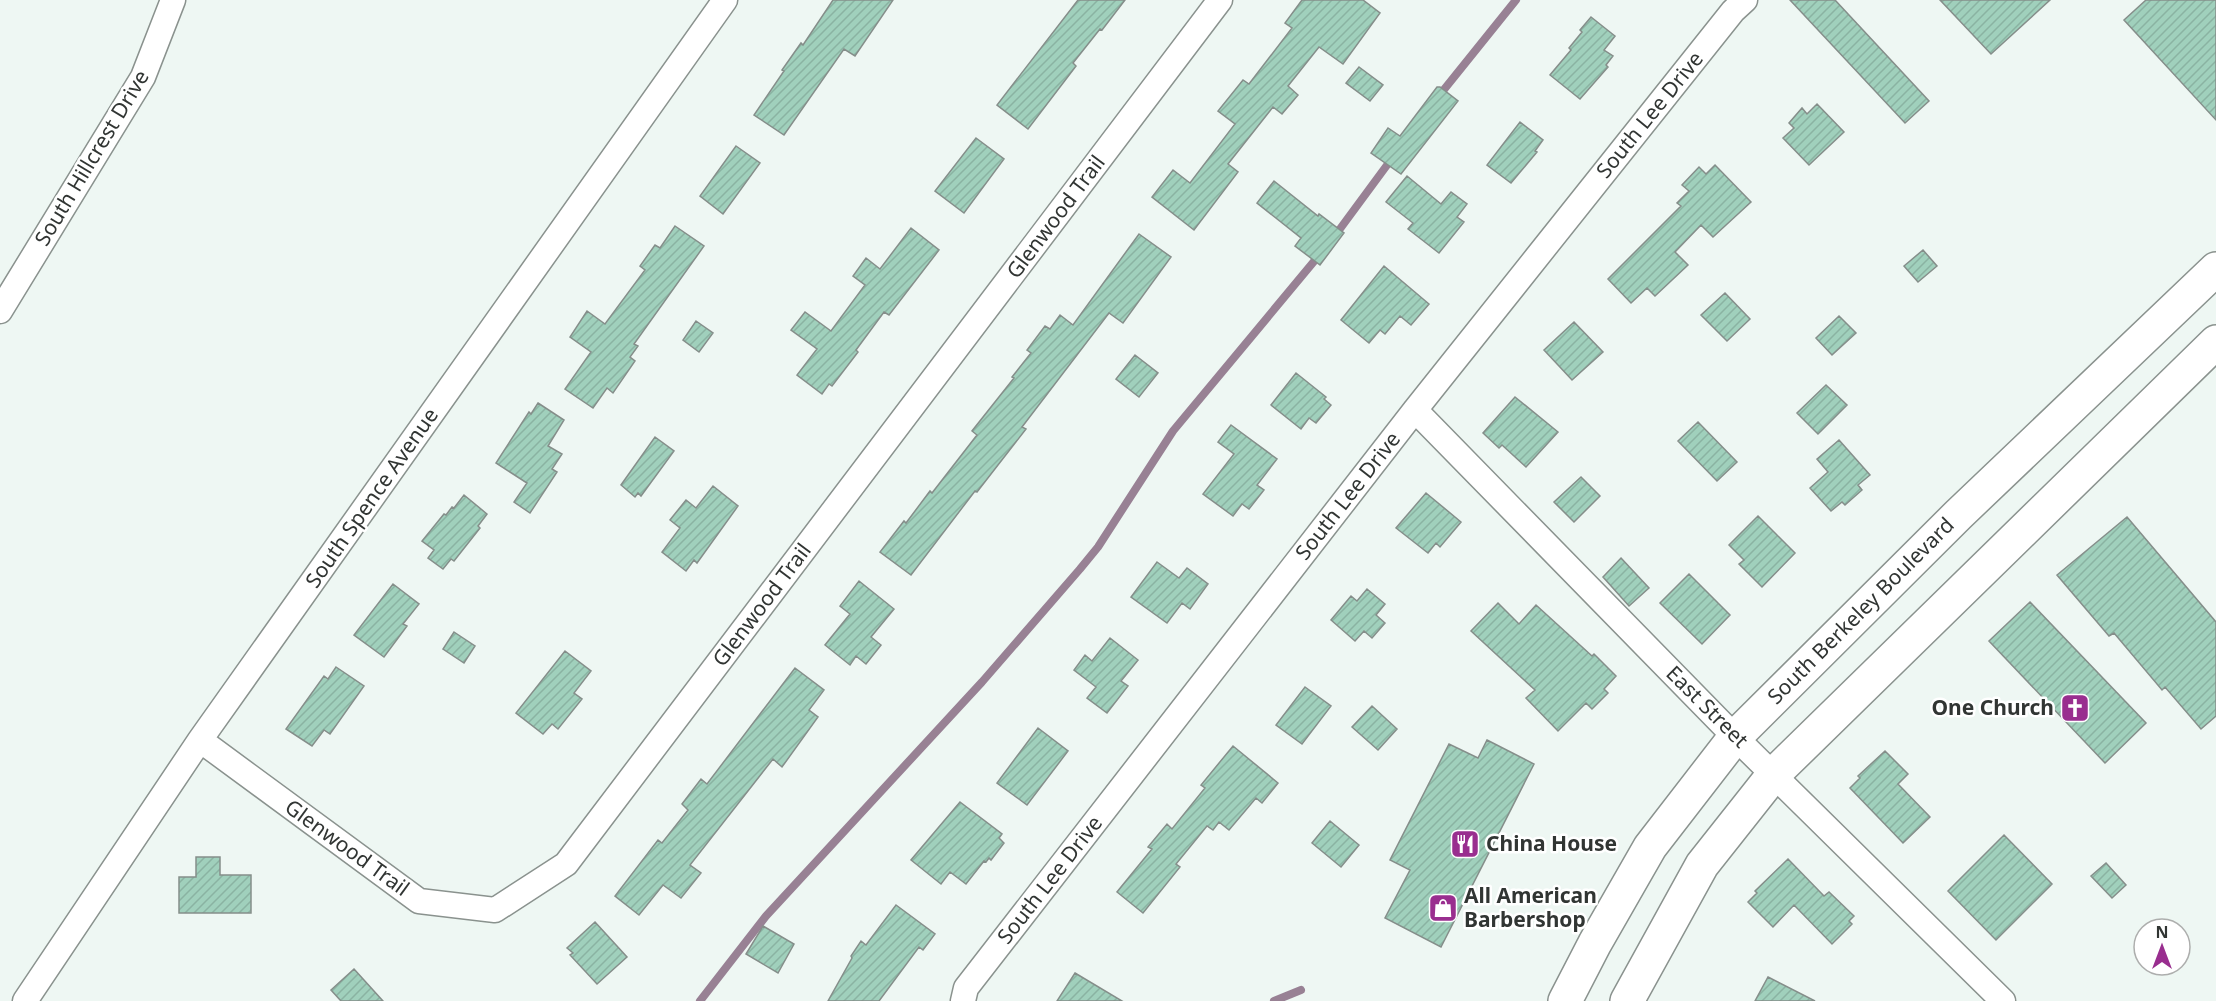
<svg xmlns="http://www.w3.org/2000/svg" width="2216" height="1001" font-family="'Noto Sans',sans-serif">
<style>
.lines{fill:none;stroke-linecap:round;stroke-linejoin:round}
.stream{stroke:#988194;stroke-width:8}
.building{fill:url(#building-hatch);stroke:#858e8a;stroke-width:1.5}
.street-casing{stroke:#8a928e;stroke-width:27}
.secondary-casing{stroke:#8a928e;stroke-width:36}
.street{stroke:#fff;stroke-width:24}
.secondary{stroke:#fff;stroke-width:33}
.labels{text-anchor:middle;stroke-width:5;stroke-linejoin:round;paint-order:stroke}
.street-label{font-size:21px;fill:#313533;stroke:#fff}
.poi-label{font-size:21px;font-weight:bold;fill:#313533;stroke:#fff;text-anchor:start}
</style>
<defs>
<pattern id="building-hatch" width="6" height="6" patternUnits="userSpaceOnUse" patternTransform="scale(1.5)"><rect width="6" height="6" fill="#a0d0bc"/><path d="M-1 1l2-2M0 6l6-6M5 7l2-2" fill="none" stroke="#8ab3a2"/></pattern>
</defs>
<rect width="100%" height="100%" fill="#eef7f3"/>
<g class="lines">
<!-- stream -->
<path class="stream" d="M 1438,97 L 1516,0
M 1334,237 L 1393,157
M 700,1001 L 766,916 L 982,682 L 1080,569 L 1098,547 L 1173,431 L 1321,253
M 1274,1001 L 1301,990"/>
</g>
<!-- building -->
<path class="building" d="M 833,0 L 893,0 L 855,56 L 844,49 L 784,135 L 754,115 L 784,71 L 782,70 L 801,43 L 803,45 Z
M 1078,0 L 1125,0 L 1102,30 L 1100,29 L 1073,63 L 1076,66 L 1028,129 L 997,105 Z
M 1302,0 L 1363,0 L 1380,13 L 1343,64 L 1319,47 L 1288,86 L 1298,95 L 1282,114 L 1273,107 L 1228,164 L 1238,172 L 1194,230 L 1152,197 L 1173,170 L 1190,183 L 1235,124 L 1218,111 L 1243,80 L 1249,84 L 1292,28 L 1285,23 Z
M 1790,0 L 1835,0 L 1929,101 L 1905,123 Z
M 1940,0 L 2050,0 L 1991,54 Z
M 2146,0 L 2216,0 L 2216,120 L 2124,20 Z
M 1591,17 L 1615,36 L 1604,50 L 1613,56 L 1606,65 L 1608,67 L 1580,99 L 1550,75 L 1571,50 L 1569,48 L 1582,32 L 1580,30 Z
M 1359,67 L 1383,85 L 1370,101 L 1346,83 Z
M 1437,87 L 1440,87 L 1458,101 L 1401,174 L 1371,153 L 1388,128 L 1400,136 Z
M 1817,104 L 1844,132 L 1809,165 L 1783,138 L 1794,128 L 1789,123 L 1802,108 L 1807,114 Z
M 1520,122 L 1543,140 L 1535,151 L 1537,152 L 1511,183 L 1487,165 Z
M 976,138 L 1004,159 L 964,213 L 935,191 Z
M 736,146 L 760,163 L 723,214 L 700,196 Z
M 1715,165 L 1751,202 L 1713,237 L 1701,225 L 1675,252 L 1688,265 L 1655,296 L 1647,288 L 1631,303 L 1608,279 L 1681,206 L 1677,203 L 1689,191 L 1682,185 L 1699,167 L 1706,174 Z
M 1407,176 L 1441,204 L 1451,192 L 1467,204 L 1457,217 L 1464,222 L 1439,253 L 1408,229 L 1413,223 L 1386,202 Z
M 1274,181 L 1318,216 L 1319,214 L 1344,233 L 1320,265 L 1295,246 L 1301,238 L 1257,203 Z
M 675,226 L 704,246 L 634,344 L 638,346 L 630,357 L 635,361 L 613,393 L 607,388 L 593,408 L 565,389 L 591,352 L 570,337 L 587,311 L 605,324 L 645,270 L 640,266 L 655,245 L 660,248 Z
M 911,228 L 939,250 L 889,315 L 884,312 L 856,350 L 858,352 L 832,386 L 829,384 L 822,394 L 797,375 L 817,349 L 791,330 L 805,312 L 831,331 L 865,285 L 853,276 L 866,258 L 880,269 Z
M 1139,234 L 1171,257 L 1123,323 L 1109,313 L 1022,427 L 1026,429 L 977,492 L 975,491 L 911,575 L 880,552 L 904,521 L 906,523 L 930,491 L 932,493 L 977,435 L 972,431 L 1014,378 L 1012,377 L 1031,353 L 1027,350 L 1045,326 L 1050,329 L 1060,315 L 1073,325 Z
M 1923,250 L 1937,266 L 1918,282 L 1904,266 Z
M 1384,266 L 1429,304 L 1411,325 L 1400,316 L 1385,334 L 1380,330 L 1369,343 L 1341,320 Z
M 1725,293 L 1750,319 L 1727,341 L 1701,315 Z
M 1839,316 L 1856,333 L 1832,355 L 1816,338 Z
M 696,321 L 713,333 L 699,352 L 683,340 Z
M 1574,322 L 1603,352 L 1572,380 L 1544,350 Z
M 1135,355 L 1158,373 L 1139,397 L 1116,379 Z
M 1296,373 L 1326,397 L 1324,399 L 1331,405 L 1316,423 L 1309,418 L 1301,429 L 1271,405 Z
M 1826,385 L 1847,405 L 1818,434 L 1797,413 Z
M 1515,397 L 1558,432 L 1526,467 L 1502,445 L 1499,448 L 1483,433 Z
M 538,403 L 564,420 L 548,446 L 562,454 L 552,469 L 557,472 L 530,513 L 514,502 L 527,483 L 496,463 L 529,412 L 531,414 Z
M 1698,422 L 1737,462 L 1717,481 L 1678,441 Z
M 1231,425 L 1277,459 L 1257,485 L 1264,490 L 1249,509 L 1242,504 L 1233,516 L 1203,494 L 1234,454 L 1218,442 Z
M 655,437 L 674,451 L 641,496 L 638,493 L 635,497 L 621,485 Z
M 1839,440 L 1870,475 L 1858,485 L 1862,490 L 1845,505 L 1842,502 L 1831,511 L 1810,488 L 1828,472 L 1817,459 Z
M 1581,477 L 1600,496 L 1574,522 L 1554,502 Z
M 713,486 L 738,506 L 697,563 L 694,560 L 686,571 L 662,552 L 680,528 L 670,520 L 686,500 L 696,508 Z
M 1426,493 L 1461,522 L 1440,547 L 1436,543 L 1428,553 L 1396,528 Z
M 464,495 L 487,514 L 478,526 L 480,528 L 454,561 L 451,559 L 443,569 L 428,558 L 434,550 L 422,541 L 444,514 L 446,515 L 452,507 L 454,508 Z
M 1758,516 L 1795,553 L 1762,587 L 1739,564 L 1744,560 L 1729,545 Z
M 2127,517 L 2216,622 L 2216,716 L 2201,729 L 2165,687 L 2162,690 L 2114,633 L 2109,636 L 2057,575 Z
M 1621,558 L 1649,588 L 1629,606 L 1603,577 Z
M 1157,562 L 1179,578 L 1187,568 L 1208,584 L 1190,609 L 1182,603 L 1167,623 L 1131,597 Z
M 1689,574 L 1730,615 L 1702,644 L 1660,603 Z
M 859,581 L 894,609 L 871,637 L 881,645 L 866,664 L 856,656 L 850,665 L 825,645 L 850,614 L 840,606 Z
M 393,584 L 419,604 L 403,624 L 407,626 L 384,657 L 354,635 Z
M 1367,589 L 1385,604 L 1376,615 L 1385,623 L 1372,638 L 1364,631 L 1355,641 L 1331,620 L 1351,596 L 1357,601 Z
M 2030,602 L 2146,723 L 2105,763 L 1989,641 Z
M 1498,603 L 1519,624 L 1536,605 L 1592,656 L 1594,654 L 1616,676 L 1604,689 L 1608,693 L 1592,709 L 1586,703 L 1558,731 L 1526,698 L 1535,690 L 1471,631 Z
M 454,632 L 475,646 L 464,663 L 443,649 Z
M 1110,638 L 1138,660 L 1121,681 L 1128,686 L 1107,713 L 1087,698 L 1096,687 L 1074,670 L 1085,655 L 1092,661 Z
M 565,651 L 591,671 L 574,693 L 582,699 L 558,729 L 552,724 L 543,734 L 516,713 Z
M 336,667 L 364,686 L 330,734 L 324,730 L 312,746 L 286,729 L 324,676 L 328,679 Z
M 795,668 L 824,690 L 809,710 L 818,717 L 782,767 L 773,759 L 690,865 L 701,873 L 681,898 L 663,885 L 639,915 L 615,896 L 658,840 L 662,843 L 688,810 L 682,804 L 701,779 L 707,784 Z
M 1305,687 L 1331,706 L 1302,744 L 1276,725 Z
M 1372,706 L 1397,729 L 1378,750 L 1352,727 Z
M 1038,728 L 1068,751 L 1027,805 L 997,783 Z
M 1487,740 L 1534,764 L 1441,947 L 1385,918 L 1410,870 L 1390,860 L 1449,744 L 1478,758 Z
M 1233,746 L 1278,783 L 1262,803 L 1256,798 L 1229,830 L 1219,822 L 1213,830 L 1207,826 L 1176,864 L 1180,867 L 1143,913 L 1117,892 L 1152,849 L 1148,847 L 1167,824 L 1172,829 L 1205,788 L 1201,785 Z
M 1885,751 L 1908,774 L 1898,784 L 1930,817 L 1903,843 L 1850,788 L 1860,778 L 1858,776 Z
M 960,802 L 1002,834 L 999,838 L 1004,843 L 991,860 L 989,858 L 986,862 L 984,861 L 966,884 L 950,872 L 941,884 L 911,860 Z
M 1330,821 L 1359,845 L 1341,867 L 1312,843 Z
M 2004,835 L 2052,884 L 1996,940 L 1948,891 Z
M 196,857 L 220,857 L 220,875 L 251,875 L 251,913 L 179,913 L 179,877 L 196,877 Z
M 1788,859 L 1824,896 L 1829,892 L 1854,916 L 1849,921 L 1852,924 L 1832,944 L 1794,905 L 1773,927 L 1748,902 L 1757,893 L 1755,891 Z
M 2106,863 L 2126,885 L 2112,898 L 2091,876 Z
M 896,905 L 935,934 L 923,950 L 919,947 L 879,1001 L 828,1001 L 852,958 L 851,956 L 861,941 L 866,945 Z
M 595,922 L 627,957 L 597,984 L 570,955 L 573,953 L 567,948 Z
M 763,926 L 794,944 L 778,973 L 746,954 Z
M 354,969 L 383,1001 L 341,1001 L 331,990 Z
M 1075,973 L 1122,1001 L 1057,1001 Z
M 1768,977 L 1815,1001 L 1755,1001 Z"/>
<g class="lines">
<!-- street casing -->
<g class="street-casing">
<path id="street" d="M 0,311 L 143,77 L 173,0
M 1415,410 L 1735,737 L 2003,1001
M 200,740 L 419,901 L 495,910 L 566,864 L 1220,0
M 25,1001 L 200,740 L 725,0
M 963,1001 L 966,988 L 1415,410 L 1733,11 L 1745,0"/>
</g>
<!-- secondary casing -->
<g class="secondary-casing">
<path id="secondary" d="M 1565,1001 L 1595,943 L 1650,847 L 1735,737 L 1958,515 L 2216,269
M 1627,1001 L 1702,865 L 1774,774 L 2216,342"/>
</g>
<!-- street -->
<use href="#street" class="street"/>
<!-- secondary -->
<use href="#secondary" class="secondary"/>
</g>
<!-- icons -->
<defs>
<g id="church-square" transform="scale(1.5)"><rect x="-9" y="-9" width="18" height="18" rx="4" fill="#992e8f" stroke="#fff"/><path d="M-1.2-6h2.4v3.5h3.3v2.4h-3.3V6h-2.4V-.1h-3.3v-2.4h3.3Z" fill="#fff"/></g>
<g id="restaurant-square" transform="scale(1.5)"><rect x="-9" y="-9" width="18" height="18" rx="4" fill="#992e8f" stroke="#fff"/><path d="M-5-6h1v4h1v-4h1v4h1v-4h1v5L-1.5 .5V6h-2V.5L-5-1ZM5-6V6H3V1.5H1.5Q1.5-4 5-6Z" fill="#fff"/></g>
<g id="shop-square" transform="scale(1.5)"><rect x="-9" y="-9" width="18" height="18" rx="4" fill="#992e8f" stroke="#fff"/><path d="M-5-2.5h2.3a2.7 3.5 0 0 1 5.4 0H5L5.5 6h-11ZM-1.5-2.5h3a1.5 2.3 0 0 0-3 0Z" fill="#fff"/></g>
</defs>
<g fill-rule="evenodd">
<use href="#church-square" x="2075" y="708"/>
<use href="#restaurant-square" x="1465" y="844"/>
<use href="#shop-square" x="1443" y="908"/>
</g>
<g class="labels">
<!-- street labels -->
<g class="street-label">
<text transform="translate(1650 115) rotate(-51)" y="7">South Lee Drive</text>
<text transform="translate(92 158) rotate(-59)" y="7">South Hillcrest Drive</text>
<text transform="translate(1056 217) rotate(-53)" y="7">Glenwood Trail</text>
<text transform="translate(1348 496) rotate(-52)" y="7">South Lee Drive</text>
<text transform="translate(372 498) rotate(-55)" y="7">South Spence Avenue</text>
<text transform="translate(762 605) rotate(-53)" y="7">Glenwood Trail</text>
<text transform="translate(1861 611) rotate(-45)" y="7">South Berkeley Boulevard</text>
<text transform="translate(1707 707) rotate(45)" y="7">East Street</text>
<text transform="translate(347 848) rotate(36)" y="7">Glenwood Trail</text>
<text transform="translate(1050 880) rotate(-52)" y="7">South Lee Drive</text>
</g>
<!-- poi labels -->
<g class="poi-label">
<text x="2054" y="715" text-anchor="end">One Church</text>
<text x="1486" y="851">China House</text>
<text x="1464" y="903">All American<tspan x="1464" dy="24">Barbershop</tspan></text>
</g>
</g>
<!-- north arrow -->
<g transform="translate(2162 947)"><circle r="28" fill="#ffffff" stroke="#adaead" stroke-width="1.5"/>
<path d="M0-4.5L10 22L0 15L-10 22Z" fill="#992e8f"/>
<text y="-9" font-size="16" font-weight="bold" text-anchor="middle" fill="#313533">N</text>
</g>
</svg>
